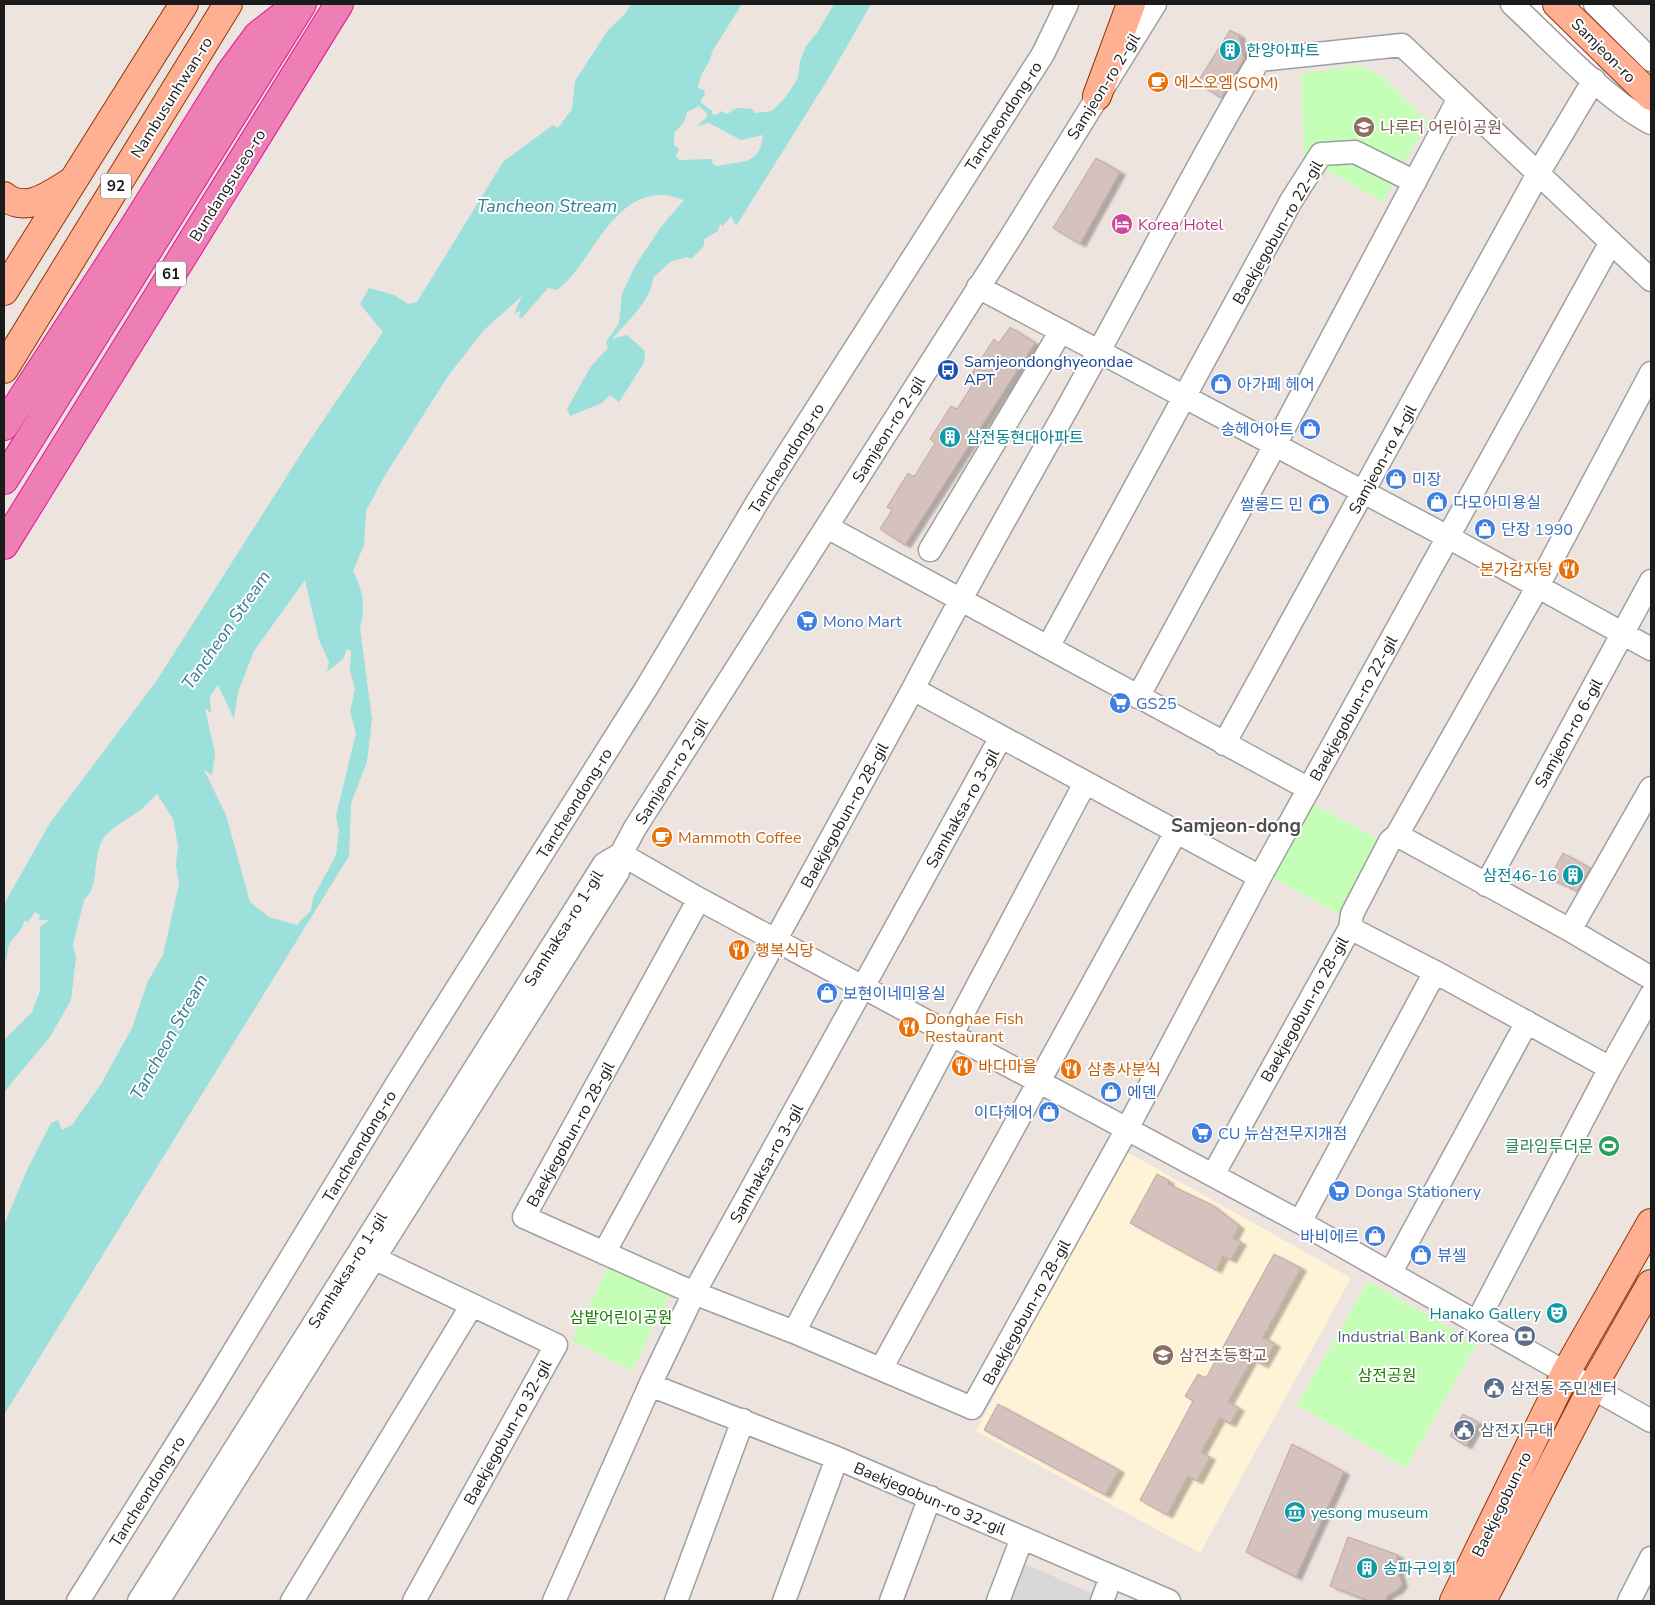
<svg xmlns="http://www.w3.org/2000/svg" width="1655" height="1605" font-family="'Nunito Sans','Noto Sans KR',sans-serif">
<style>
.residential{fill:#d9d8d8}
.education{fill:#fff3d7}
.park{fill:#c5feb6}
.water{fill:#9be0db;fill-rule:evenodd}
.pier{fill:#fff}
.building{fill:#d5c2bf;stroke:#c0a5a0;filter:url(#shadow)}
.lines{fill:none;stroke-linecap:round;stroke-linejoin:round}
.minor-casing{stroke:#9f9f9f;stroke-width:25}
.major-casing{stroke:#923600;stroke-width:30}
.highway-casing{stroke:#e31598;stroke-width:30}
.minor{stroke:#fff;stroke-width:22}
.major{stroke:#ffb093;stroke-width:28}
.highway{stroke:#ed7fb4;stroke-width:28}
.labels{text-anchor:middle;stroke-width:4;stroke-linejoin:round;paint-order:stroke}
.shield{fill:#fff;stroke:#5f5f5f;stroke-width:1}
.shield-label{font-size:15px;font-weight:bold;fill:#1b1b1b}
.culture-label{font-size:16px;fill:#0d838f;stroke:#fff;text-anchor:start}
.street-label{font-size:16px;fill:#1b1b1b;stroke:#fff}
.food-label{font-size:16px;fill:#c56008;stroke:#fff;text-anchor:start}
.education-label{font-size:16px;fill:#785e54;stroke:#fff;text-anchor:start}
.hotel-label{font-size:16px;fill:#b23c85;stroke:#fff;text-anchor:start}
.transit-label{font-size:16px;fill:#164399;stroke:#fff;text-anchor:start}
.shop-label{font-size:16px;fill:#366cbe;stroke:#fff;text-anchor:start}
.leisure-label{font-size:16px;fill:#27864d;stroke:#fff;text-anchor:end}
.park-label{font-size:16px;fill:#1d7f02;stroke:#fff}
.service-label{font-size:16px;fill:#4e5e75;stroke:#fff;text-anchor:start}
.water-label{font-size:18px;font-style:italic;fill:#377f91;stroke:#fff}
.quarter-label{font-size:19px;font-weight:bold;fill:#4e4e4e;stroke:#fff}
</style>
<defs>
<filter id="shadow"><feDropShadow dx="5.5" dy="3" stdDeviation="1" flood-color="#0004"/></filter>
</defs>
<rect width="100%" height="100%" fill="#eee4df"/>
<!-- residential -->
<path class="residential" d="M 1023,1563 L 1109,1601 L 1008,1601 Z"/>
<!-- education -->
<path class="education" d="M 1125,1151 L 1351,1278 L 1200,1553 L 976,1431 Z"/>
<!-- park -->
<path class="park" d="M 1359,65 L 1382,76 L 1428,121 L 1383,202 L 1331,172 L 1305,172 L 1301,74 Z
M 1309,802 L 1388,844 L 1347,919 L 1272,877 Z
M 610,1264 L 670,1294 L 632,1371 L 572,1340 Z
M 1368,1281 L 1477,1344 L 1406,1468 L 1297,1405 Z"/>
<!-- water -->
<path class="water" d="M 631,4 L 742,4 L 713,50 L 709,62 L 701,75 L 698,88 L 704,90 L 705,94 L 700,102 L 712,111 L 712,114 L 717,115 L 721,111 L 727,114 L 737,108 L 752,109 L 755,113 L 772,111 L 785,98 L 798,78 L 800,61 L 806,46 L 817,33 L 834,4 L 871,4 L 831,74 L 736,226 L 731,216 L 723,226 L 720,224 L 718,231 L 704,239 L 704,246 L 691,259 L 687,257 L 670,262 L 653,278 C 651,301 627,322 612,339 L 627,335 L 645,351 L 644,363 L 619,402 L 610,395 L 602,403 L 570,416 L 567,409 L 591,366 L 608,348 L 606,342 L 619,323 L 622,294 L 635,266 L 661,227 L 684,200 C 676,198 666,194 658,195 C 608,199 591,265 557,290 L 548,288 L 522,318 L 519,317 L 520,311 L 514,314 L 522,296 L 484,330 L 448,376 L 384,477 L 366,511 L 364,545 L 353,571 C 363,590 366,607 360,628 L 372,719 L 367,762 L 351,803 L 349,856 L 4,1415 L 4,1225 L 26,1172 L 51,1123 L 58,1120 L 62,1130 L 72,1125 L 101,1084 L 132,1028 L 148,981 L 163,955 L 179,884 L 176,865 L 178,846 L 173,819 L 157,794 C 153,798 148,803 144,807 C 131,819 110,826 102,841 C 92,859 100,886 84,900 L 73,945 L 76,958 L 71,1000 L 50,1037 L 4,1092 L 4,1040 L 32,1012 L 40,991 L 40,927 L 49,920 L 39,920 L 40,915 L 35,912 L 28,922 L 24,921 C 22,933 13,936 9,945 C 6,951 9,958 4,963 L 4,904 L 50,823 L 157,680 L 306,446 L 383,332 L 360,304 L 369,288 L 394,295 L 408,304 L 417,302 L 503,162 L 553,125 L 558,128 L 572,109 L 575,81 L 608,30 L 625,14 ZM 699,106 L 707,113 L 706,118 L 697,126 L 709,123 L 741,140 L 763,135 C 760,165 742,161 717,166 L 713,164 L 712,159 L 679,160 L 676,156 L 679,149 L 674,145 L 674,133 L 684,122 L 687,112 ZM 305,580 L 319,640 L 329,662 L 327,672 L 343,659 L 347,649 L 351,651 L 350,671 L 355,689 L 350,712 L 356,733 L 336,816 L 339,831 L 336,855 L 313,898 L 311,910 L 297,925 L 269,917 L 250,902 L 226,815 L 204,770 L 212,775 L 215,754 L 205,708 L 211,713 L 210,696 L 218,685 L 234,719 L 238,692 L 254,651 Z"/>
<!-- pier -->
<path class="pier" d="M 1517,4 L 1583,4 L 1620,39 L 1590,73 Z"/>
<!-- building -->
<path class="building" d="M 1230,30 L 1239,35 L 1244,59 L 1221,98 L 1197,83 Z
M 1096,158 L 1120,172 L 1080,244 L 1053,228 Z
M 1010,327 L 1035,343 L 905,545 L 880,529 L 892,510 L 887,507 L 908,473 L 914,477 L 935,443 L 930,439 L 951,406 L 957,409 L 978,376 L 972,373 L 994,339 L 999,343 Z
M 1563,853 L 1590,868 L 1577,891 L 1549,878 Z
M 1157,1174 L 1169,1181 L 1168,1184 L 1212,1205 L 1239,1226 L 1233,1238 L 1241,1242 L 1231,1260 L 1223,1256 L 1216,1270 L 1130,1223 Z
M 1274,1254 L 1301,1268 L 1263,1337 L 1275,1344 L 1263,1365 L 1252,1359 L 1228,1402 L 1239,1408 L 1230,1424 L 1220,1418 L 1201,1452 L 1210,1457 L 1197,1481 L 1188,1476 L 1167,1515 L 1140,1500 L 1193,1401 L 1185,1396 L 1198,1374 L 1206,1378 Z
M 998,1404 L 1119,1470 L 1105,1495 L 984,1430 Z
M 1463,1414 L 1479,1423 L 1466,1446 L 1450,1436 Z
M 1292,1444 L 1344,1472 L 1296,1577 L 1246,1552 Z
M 1348,1537 L 1398,1555 L 1396,1564 L 1402,1584 L 1398,1590 L 1388,1595 L 1385,1601 L 1369,1601 L 1330,1586 Z"/>
<g class="lines">
<!-- minor casing -->
<g class="minor-casing">
<path id="minor" d="M 1512,4 C 1551,40 1605,99 1651,123
M 1595,4 L 1651,60
M 978,287 L 1448,537 L 1651,649
M 827,527 L 1309,789
M 930,550 L 1061,331
M 1048,647 L 1291,201 L 1321,154 L 1355,152 L 1415,182
M 913,689 L 1260,877
M 1138,697 L 1275,445 L 1458,100
M 1224,744 L 1539,172 L 1594,80
M 1397,835 L 1570,930 L 1651,978
M 621,854 L 699,899 L 1300,1222 L 1651,1421
M 1486,885 L 1651,581
M 699,899 L 524,1217 L 694,1293 L 794,1332 L 972,1408 L 1127,1129 L 1260,877 L 1611,242
M 1350,928 L 1435,972 L 1610,1068
M 1570,930 L 1651,788
M 1213,1175 L 1350,928 L 1352,914 L 1390,841 L 1397,835 L 1538,586 L 1651,373
M 1300,1222 L 1435,972
M 361,1252 L 556,1345 L 414,1601
M 604,1253 L 913,689 C 972,575 1037,464 1099,351 C 1152,254 1202,155 1259,60 L 1402,45 L 1651,280
M 1391,1272 L 1527,1022
M 1477,1322 L 1610,1068 L 1651,995
M 794,1332 L 1085,783
M 881,1369 L 1176,832
M 650,1385 L 837,1458 L 1169,1601
M 78,1601 L 205,1399 L 398,1082 L 647,687 L 761,496 L 1043,54 L 1067,4
M 139,1601 L 604,864 L 621,854
M 158,1601 L 618,872 L 621,854 L 635,828 L 1009,240 L 1155,4
M 292,1601 L 472,1305
M 554,1601 L 650,1385 L 694,1293 L 1001,737
M 676,1601 L 743,1420
M 784,1601 L 837,1458
M 891,1601 L 930,1497
M 998,1601 L 1022,1538
M 1102,1601 L 1111,1577
M 1629,1601 L 1651,1558"/>
</g>
<!-- major casing -->
<g class="major-casing">
<path id="major" d="M 1557,4 L 1651,96
M 1097,96 L 1131,4
M 4,196 C 26,214 50,195 71,182
M 4,291 L 184,4
M 4,369 L 228,4
M 1454,1601 L 1566,1372 L 1651,1223
M 1482,1601 L 1593,1386 L 1651,1284"/>
</g>
<!-- highway casing -->
<g class="highway-casing">
<path id="highway" d="M 4,426 L 132,230 L 230,73 L 258,35 L 289,11
M 4,480 L 302,4
M 4,545 L 339,4"/>
</g>
<!-- minor -->
<use href="#minor" class="minor"/>
<!-- major -->
<use href="#major" class="major"/>
<!-- highway -->
<use href="#highway" class="highway"/>
</g>
<!-- icons -->
<defs>
<g id="building-disc" transform="scale(1.125)"><circle r="9.5" fill="#0f9aa8" stroke="#fff"/><path d="M-4-6H4V6H1V3H-1V6H-4ZM-2.5-4.3h1.7v1.8h-1.7ZM.8-4.3h1.7v1.8H.8ZM-2.5-1h1.7V.8h-1.7ZM.8-1h1.7V.8H.8Z" fill="#fff"/></g>
<g id="cafe-disc" transform="scale(1.125)"><circle r="9.5" fill="#e8710a" stroke="#fff"/><path d="M-5.5-4.5H6V0H3Q3 3.5 0 3.5H-2.5Q-5.5 3.5-5.5 0ZM3-3.2v2h1.7v-2ZM-6 4.5H4V6H-6Z" fill="#fff"/></g>
<g id="school-disc" transform="scale(1.125)"><circle r="9.5" fill="#8d6e63" stroke="#fff"/><path d="M0-5L7-2L0 1L-7-2ZM-4 1L0 2.5L4 1V4Q0 6-4 4Z" fill="#fff"/></g>
<g id="hotel-disc" transform="scale(1.125)"><circle r="9.5" fill="#d1479c" stroke="#fff"/><path d="M-6-4.5h1.5V1H6V5H4.5V3h-9V5H-6ZM-4 0a1.8 1.8 0 1 1 3.6 0ZM.5 0V-2.5h3Q6-2.5 6 0Z" fill="#fff"/></g>
<g id="bus-disc" transform="scale(1.125)"><circle r="9.5" fill="#1a4fb4" stroke="#fff"/><path d="M-5-6H5V4H4V6H2V4H-2V6H-4V4H-5ZM-3.5-4V0h7V-4ZM-3.5 1.2v1.5H-2V1.2ZM2 1.2v1.5H3.5V1.2Z" fill="#fff"/></g>
<g id="shop-disc" transform="scale(1.125)"><circle r="9.5" fill="#3f7fe0" stroke="#fff"/><path d="M-5-2.5h2.3a2.7 3.5 0 0 1 5.4 0H5L5.5 6h-11ZM-1.5-2.5h3a1.5 2.3 0 0 0-3 0Z" fill="#fff"/></g>
<g id="restaurant-disc" transform="scale(1.125)"><circle r="9.5" fill="#e8710a" stroke="#fff"/><path d="M-5-6h1v4h1v-4h1v4h1v-4h1v5L-1.5 .5V6h-2V.5L-5-1ZM5-6V6H3V1.5H1.5Q1.5-4 5-6Z" fill="#fff"/></g>
<g id="supermarket-disc" transform="scale(1.125)"><circle r="9.5" fill="#3f7fe0" stroke="#fff"/><path d="M-6-5.5h2.5l.6 2H6L4.5 2H-2.5L-4.4-4H-6ZM-1.5 3.2a1.3 1.3 0 1 0 .1 0ZM3 3.2a1.3 1.3 0 1 0 .1 0Z" fill="#fff"/></g>
<g id="stadium-disc" transform="scale(1.125)"><circle r="9.5" fill="#2e9e5b" stroke="#fff"/><path d="M0-5a6.5 5 0 1 0 0 10a6.5 5 0 1 0 0-10ZM-3.5-1.8h7v3.6h-7Z" fill="#fff"/></g>
<g id="theatre-disc" transform="scale(1.125)"><circle r="9.5" fill="#0f9aa8" stroke="#fff"/><path d="M-5-5.5Q0-4 5-5.5V0Q5 5 0 6Q-5 5-5 0ZM-3.3-2.5H-1v1.5H-3.3ZM1-2.5H3.3v1.5H1ZM-2.8 1Q0 5.5 2.8 1Z" fill="#fff"/></g>
<g id="bank-disc" transform="scale(1.125)"><circle r="9.5" fill="#5c6f8a" stroke="#fff"/><path d="M-6-4H6V4H-6ZM0-2.3a2.3 2.3 0 1 0 0 4.6a2.3 2.3 0 1 0 0-4.6Z" fill="#fff"/></g>
<g id="civic-disc" transform="scale(1.125)"><circle r="9.5" fill="#5c6f8a" stroke="#fff"/><path d="M-.6-6.5H3V-4.5H.6V-3L4-1V1h2V6H-6V1h2V-1L-.6-3ZM-1.2 2.5V6h2.4V2.5Z" fill="#fff"/></g>
<g id="museum-disc" transform="scale(1.125)"><circle r="9.5" fill="#0f9aa8" stroke="#fff"/><path d="M0-6L6-3V-2H-6V-3ZM-5-1h2V3h-2ZM-1-1h2V3h-2ZM3-1h2V3H3ZM-6 4H6V6H-6Z" fill="#fff"/></g>
</defs>
<g fill-rule="evenodd">
<use href="#building-disc" x="1230" y="50"/>
<use href="#cafe-disc" x="1158" y="82"/>
<use href="#school-disc" x="1364" y="127"/>
<use href="#hotel-disc" x="1122" y="224"/>
<use href="#bus-disc" x="948" y="370"/>
<use href="#shop-disc" x="1221" y="384"/>
<use href="#shop-disc" x="1310" y="429"/>
<use href="#building-disc" x="950" y="437"/>
<use href="#shop-disc" x="1396" y="479"/>
<use href="#shop-disc" x="1437" y="502"/>
<use href="#shop-disc" x="1319" y="504"/>
<use href="#shop-disc" x="1485" y="529"/>
<use href="#restaurant-disc" x="1569" y="569"/>
<use href="#supermarket-disc" x="807" y="621"/>
<use href="#supermarket-disc" x="1120" y="703"/>
<use href="#cafe-disc" x="662" y="837"/>
<use href="#building-disc" x="1573" y="875"/>
<use href="#restaurant-disc" x="739" y="950"/>
<use href="#shop-disc" x="827" y="993"/>
<use href="#restaurant-disc" x="909" y="1027"/>
<use href="#restaurant-disc" x="962" y="1066"/>
<use href="#restaurant-disc" x="1071" y="1069"/>
<use href="#shop-disc" x="1111" y="1092"/>
<use href="#shop-disc" x="1049" y="1112"/>
<use href="#supermarket-disc" x="1202" y="1133"/>
<use href="#stadium-disc" x="1609" y="1146"/>
<use href="#supermarket-disc" x="1339" y="1191"/>
<use href="#shop-disc" x="1375" y="1236"/>
<use href="#shop-disc" x="1421" y="1255"/>
<use href="#theatre-disc" x="1557" y="1313"/>
<use href="#bank-disc" x="1525" y="1336"/>
<use href="#school-disc" x="1163" y="1355"/>
<use href="#civic-disc" x="1494" y="1388"/>
<use href="#civic-disc" x="1464" y="1430"/>
<use href="#museum-disc" x="1295" y="1512"/>
<use href="#building-disc" x="1367" y="1568"/>
</g>
<g class="labels">
<!-- shield labels -->
<g class="shield">
<rect x="101" y="173.5" width="30" height="25" rx="4"/>
<rect x="156" y="261.5" width="30" height="25" rx="4"/>
</g>
<g class="shield-label">
<text x="116" y="191">92</text>
<text x="171" y="279">61</text>
</g>
<!-- culture labels -->
<g class="culture-label">
<text x="1246" y="56">한양아파트</text>
<text x="966" y="443">삼전동현대아파트</text>
<text x="1557" y="881" text-anchor="end">삼전46-16</text>
<text x="1541" y="1319" text-anchor="end">Hanako Gallery</text>
<text x="1311" y="1518">yesong museum</text>
<text x="1383" y="1574">송파구의회</text>
</g>
<!-- street labels -->
<g class="street-label">
<text transform="translate(1604 50) rotate(45)" y="6">Samjeon-ro</text>
<text transform="translate(1103 86) rotate(-58)" y="6">Samjeon-ro 2-gil</text>
<text transform="translate(171 97) rotate(-58)" y="6">Nambusunhwan-ro</text>
<text transform="translate(1003 116) rotate(-57)" y="6">Tancheondong-ro</text>
<text transform="translate(227 185) rotate(-58)" y="6">Bundangsuseo-ro</text>
<text transform="translate(1277 232) rotate(-60)" y="6">Baekjegobun-ro 22-gil</text>
<text transform="translate(888 429) rotate(-58)" y="6">Samjeon-ro 2-gil</text>
<text transform="translate(786 458) rotate(-58)" y="6">Tancheondong-ro</text>
<text transform="translate(1382 459) rotate(-61)" y="6">Samjeon-ro 4-gil</text>
<text transform="translate(1353 708) rotate(-61)" y="6">Baekjegobun-ro 22-gil</text>
<text transform="translate(1568 733) rotate(-61)" y="6">Samjeon-ro 6-gil</text>
<text transform="translate(671 771) rotate(-58)" y="6">Samjeon-ro 2-gil</text>
<text transform="translate(574 803) rotate(-58)" y="6">Tancheondong-ro</text>
<text transform="translate(962 808) rotate(-61)" y="6">Samhaksa-ro 3-gil</text>
<text transform="translate(844 815) rotate(-61)" y="6">Baekjegobun-ro 28-gil</text>
<text transform="translate(563 928) rotate(-58)" y="6">Samhaksa-ro 1-gil</text>
<text transform="translate(1304 1009) rotate(-61)" y="6">Baekjegobun-ro 28-gil</text>
<text transform="translate(570 1134) rotate(-61)" y="6">Baekjegobun-ro 28-gil</text>
<text transform="translate(359 1146) rotate(-59)" y="6">Tancheondong-ro</text>
<text transform="translate(766 1163) rotate(-61)" y="6">Samhaksa-ro 3-gil</text>
<text transform="translate(347 1270) rotate(-58)" y="6">Samhaksa-ro 1-gil</text>
<text transform="translate(1026 1312) rotate(-61)" y="6">Baekjegobun-ro 28-gil</text>
<text transform="translate(507 1432) rotate(-61)" y="6">Baekjegobun-ro 32-gil</text>
<text transform="translate(147 1491) rotate(-58)" y="6">Tancheondong-ro</text>
<text transform="translate(930 1498) rotate(23)" y="6">Baekjegobun-ro 32-gil</text>
<text transform="translate(1501 1504) rotate(-64)" y="6">Baekjegobun-ro</text>
</g>
<!-- food labels -->
<g class="food-label">
<text x="1174" y="88">에스오엠(SOM)</text>
<text x="1553" y="575" text-anchor="end">본가감자탕</text>
<text x="678" y="843">Mammoth Coffee</text>
<text x="755" y="956">행복식당</text>
<text x="925" y="1024">Donghae Fish<tspan x="925" dy="18">Restaurant</tspan></text>
<text x="978" y="1072">바다마을</text>
<text x="1087" y="1075">삼총사분식</text>
</g>
<!-- education labels -->
<g class="education-label">
<text x="1380" y="133">나루터 어린이공원</text>
<text x="1179" y="1361">삼전초등학교</text>
</g>
<!-- hotel labels -->
<g class="hotel-label">
<text x="1138" y="230">Korea Hotel</text>
</g>
<!-- transit labels -->
<g class="transit-label">
<text x="964" y="367">Samjeondonghyeondae<tspan x="964" dy="18">APT</tspan></text>
</g>
<!-- shop labels -->
<g class="shop-label">
<text x="1237" y="390">아가페 헤어</text>
<text x="1294" y="435" text-anchor="end">송헤어아트</text>
<text x="1412" y="485">미장</text>
<text x="1453" y="508">다모아미용실</text>
<text x="1303" y="510" text-anchor="end">쌀롱드 민</text>
<text x="1501" y="535">단장 1990</text>
<text x="823" y="627">Mono Mart</text>
<text x="1136" y="709">GS25</text>
<text x="843" y="999">보현이네미용실</text>
<text x="1127" y="1098">에덴</text>
<text x="1033" y="1118" text-anchor="end">이다헤어</text>
<text x="1218" y="1139">CU 뉴삼전무지개점</text>
<text x="1355" y="1197">Donga Stationery</text>
<text x="1359" y="1242" text-anchor="end">바비에르</text>
<text x="1437" y="1261">뷰셀</text>
</g>
<!-- leisure labels -->
<g class="leisure-label">
<text x="1593" y="1152">클라임투더문</text>
</g>
<!-- park labels -->
<g class="park-label">
<text x="621" y="1323">삼밭어린이공원</text>
<text x="1387" y="1381">삼전공원</text>
</g>
<!-- service labels -->
<g class="service-label">
<text x="1509" y="1342" text-anchor="end">Industrial Bank of Korea</text>
<text x="1510" y="1394">삼전동 주민센터</text>
<text x="1480" y="1436">삼전지구대</text>
</g>
<!-- water labels -->
<g class="water-label">
<text x="547" y="212">Tancheon Stream</text>
<text transform="translate(226 630) rotate(-55)" y="6">Tancheon Stream</text>
<text transform="translate(169 1037) rotate(-61)" y="6">Tancheon Stream</text>
</g>
<!-- quarter labels -->
<g class="quarter-label">
<text x="1236" y="832">Samjeon-dong</text>
</g>
</g>
<!-- border -->
<rect width="1655" height="1605" fill="none" stroke="#1b1b1b" stroke-width="10"/>
</svg>
